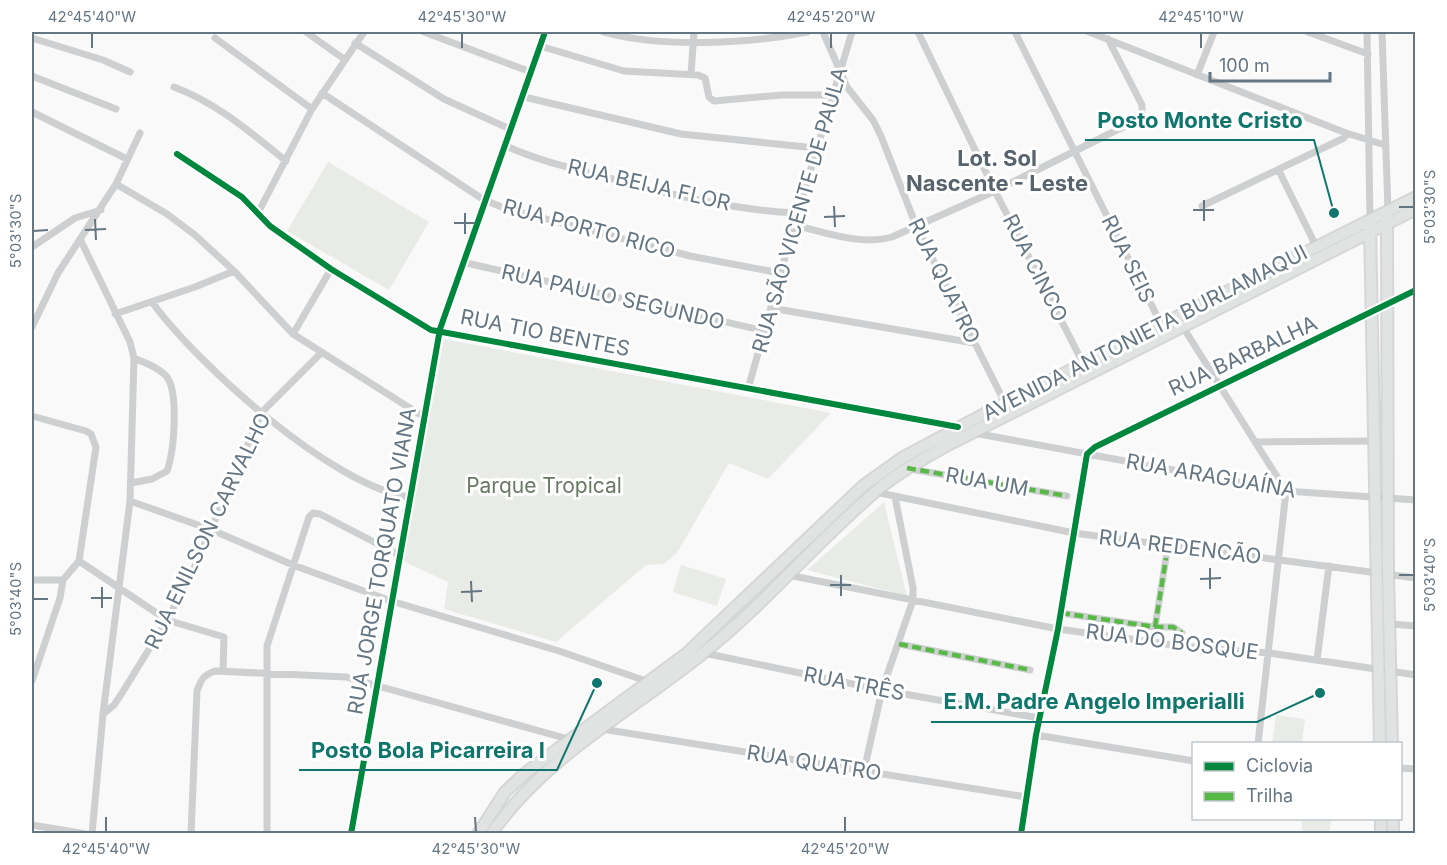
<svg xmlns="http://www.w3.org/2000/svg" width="1447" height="865" font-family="Inter,sans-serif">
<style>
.green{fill:#e8ebe6}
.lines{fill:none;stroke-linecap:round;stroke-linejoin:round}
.secondary-casing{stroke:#d5d6d7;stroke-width:14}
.street{stroke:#cecfd0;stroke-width:7}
.secondary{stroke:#e1e2e2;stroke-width:10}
.quiet{stroke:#58b947;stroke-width:4.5;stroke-dasharray:9 4.5;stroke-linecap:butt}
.cycleway-casing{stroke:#fff;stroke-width:10}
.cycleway{stroke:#00873e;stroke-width:6}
.ticks{fill:none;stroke:#657683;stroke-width:2}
.labels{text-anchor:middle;stroke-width:6;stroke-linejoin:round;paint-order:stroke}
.street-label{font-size:21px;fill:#657683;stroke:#fff}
.park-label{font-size:21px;fill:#687a64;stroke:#fff}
.neighbourhood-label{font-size:22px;font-weight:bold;fill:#57646e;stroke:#fff}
.leader{fill:none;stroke:#0f766e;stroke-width:2}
.callout-dot{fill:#0f766e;stroke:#fff;stroke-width:2}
.callout-label{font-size:22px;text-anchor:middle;font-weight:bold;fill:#0f766e;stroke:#fff;stroke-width:6;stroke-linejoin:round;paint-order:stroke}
.neatline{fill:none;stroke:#657683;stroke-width:2}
.ticks-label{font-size:15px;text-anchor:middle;fill:#657683}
</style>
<rect width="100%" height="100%" fill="#f9f9f9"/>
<!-- green -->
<path class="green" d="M 328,162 L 429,222 L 389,290 L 287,231 Z
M 444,339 L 831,413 L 768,479 L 729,463 L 677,553 L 664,564 L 646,565 L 556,642 L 444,609 L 448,582 L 403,561 Z
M 884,502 L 907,596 L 807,570 Z
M 681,565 L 726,579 L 717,606 L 673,592 Z
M 1276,715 L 1305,719 L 1302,743 L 1272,743 Z
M 1302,819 L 1332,819 L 1329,833 L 1302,833 Z"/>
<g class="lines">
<!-- secondary casing -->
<g class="secondary-casing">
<path id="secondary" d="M 1387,218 L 1388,574 L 1392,744
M 1370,226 L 1380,744
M 1381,818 L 1381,834
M 1393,818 L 1393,834
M 478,834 L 505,792 L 524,774 L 687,653 L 863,486 L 902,458 L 1005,403 L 1416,197
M 491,834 C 545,756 630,712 702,654 C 764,605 815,543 875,492 C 897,473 923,459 948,445 L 1416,209"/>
</g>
<!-- street -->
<path class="street" d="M 306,32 L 344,59
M 424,32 L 531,72
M 603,32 C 660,48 748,44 807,32
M 823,32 L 847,87 L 873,120 L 881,136 L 917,228 L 1005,403
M 918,32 L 995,191 L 1084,365
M 1015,32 L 1161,324
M 1089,32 L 1346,133 L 1385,145
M 1308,32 L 1368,54
M 1367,32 L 1370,220
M 1382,32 L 1388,212
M 32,38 L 103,60 L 130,72
M 215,38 L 312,109
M 355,43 L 444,99 L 510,129
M 540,46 L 624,71 L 698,75 L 705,78 L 709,97 L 714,101 L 782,95 L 833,95
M 691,74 L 694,32
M 1197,75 L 1214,32
M 32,76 L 116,109
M 174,87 C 217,103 250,132 286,161
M 322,93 L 484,200 L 507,209 L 690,256 L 780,273
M 524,97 L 681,134 L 816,148
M 32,112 L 127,159
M 504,145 C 536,160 571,168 605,177 C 667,194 732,210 797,213
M 177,154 L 242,197 L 270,226 L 331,269 L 431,330 L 958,427
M 1279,171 L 1316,246
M 116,184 L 167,214 L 195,235 L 234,271 L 293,334 L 424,417
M 1202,206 L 1344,138 L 1346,133
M 258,213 L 312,109 L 364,32
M 794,225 C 824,232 861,246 892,237 L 995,191 L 1133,122 L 1142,113 L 1142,105 L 1108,39
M 81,241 L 130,342 L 134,358 L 130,501 L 103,714 L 92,834
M 32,247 L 75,218 L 101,210
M 462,262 L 765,331
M 152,302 C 197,364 332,486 409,497
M 771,308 L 974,343
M 115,314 L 195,287 L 234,271
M 32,327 L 58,273 L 116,184 L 140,133
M 1183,327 L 1286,491 L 1258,744
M 293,334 L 331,269
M 748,389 L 794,225 L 852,32
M 32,416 L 86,431 L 91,434 L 96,447 L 79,561 L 63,580 L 60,598 L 32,681
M 974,433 L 1286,491 L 1416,500
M 1255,442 L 1374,441
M 910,469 L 1067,496
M 131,483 L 152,479 L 167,471 C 174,452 179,394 167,377 C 160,368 145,363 134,358
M 875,492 L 1074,533 L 1416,578
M 130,501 L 212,530 L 293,565 L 391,601 L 559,651 L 649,682
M 79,561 L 167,620 L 224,637 L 223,671
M 788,575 L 1058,629 L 1181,646 L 1269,653 L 1416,675
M 32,580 L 63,580
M 1061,613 L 1155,627 L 1173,627 L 1182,633
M 1390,624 L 1416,626
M 1155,627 L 1166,558
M 899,644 L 1030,670
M 704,653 L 882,690 L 1039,718
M 1317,660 L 1329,566
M 103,714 L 114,705 L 122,693 L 167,620 L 196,564 L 262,412 L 321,353
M 602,729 L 1026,797
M 1036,735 L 1194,761
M 1400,768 L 1416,769
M 864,771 L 882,690 L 913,600 L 913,588 L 895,497
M 32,825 L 86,834
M 191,834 L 197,691 C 201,680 203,675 215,671 L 346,677 L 568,739
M 267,834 L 267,646 L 309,517 L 313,513 L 320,514 L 399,555
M 351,834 L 440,329 L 545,32
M 1021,834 L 1036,735 L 1058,629 L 1087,454 L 1095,447 L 1416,290"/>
<!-- secondary -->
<use href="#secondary" class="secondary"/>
<!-- quiet -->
<path class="quiet" d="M 907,468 L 1067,496
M 1061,613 L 1155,627 L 1173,627 L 1182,633
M 1155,627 L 1166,558
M 899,644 L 1030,670"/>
<!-- cycleway casing -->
<g class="cycleway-casing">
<path id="cycleway" d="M 177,154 L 242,197 L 270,226 L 331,269 L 431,330 L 958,427
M 351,834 L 440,329 L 545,32
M 1021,834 L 1036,735 L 1058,629 L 1087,454 L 1095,447 L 1416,290"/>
</g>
<!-- cycleway -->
<use href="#cycleway" class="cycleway"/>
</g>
<!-- ticks -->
<path class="ticks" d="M 92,33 L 92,48M 462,33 L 462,48M 831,33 L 831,48M 1201,33 L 1201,48M 1204,200 L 1204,221M 834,206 L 835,227M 1399,207 L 1414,207M 1193,210 L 1214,210M 465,213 L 465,234M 824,217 L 845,216M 95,219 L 96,240M 454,223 L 475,223M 85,230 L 106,229M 33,231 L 48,230M 1210,568 L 1210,589M 841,575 L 841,596M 1399,575 L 1414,575M 1200,579 L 1221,578M 471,581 L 472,602M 830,585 L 851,585M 102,587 L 102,608M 461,592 L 482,591M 91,598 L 112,598M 33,599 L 48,599M 106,817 L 106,832M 475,817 L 476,832M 845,817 L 845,832"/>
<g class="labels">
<!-- street labels -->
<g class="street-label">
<text transform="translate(649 185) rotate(13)" y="7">RUA BEIJA FLOR</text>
<text transform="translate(800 210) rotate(-74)" y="7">RUA SÃO VICENTE DE PAULA</text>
<text transform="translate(589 229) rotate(15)" y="7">RUA PORTO RICO</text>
<text transform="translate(1128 259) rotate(64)" y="7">RUA SEIS</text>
<text transform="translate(1035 268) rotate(63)" y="7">RUA CINCO</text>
<text transform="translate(944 281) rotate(64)" y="7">RUA QUATRO</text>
<text transform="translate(613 297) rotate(13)" y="7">RUA PAULO SEGUNDO</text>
<text transform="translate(545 333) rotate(11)" y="7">RUA TIO BENTES</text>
<text transform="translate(1145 333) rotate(-27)" y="7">AVENIDA ANTONIETA BURLAMAQUI</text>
<text transform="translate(1243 356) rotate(-25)" y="7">RUA BARBALHA</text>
<text transform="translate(1211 476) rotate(10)" y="7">RUA ARAGUAÍNA</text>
<text transform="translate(987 482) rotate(10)" y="7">RUA UM</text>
<text transform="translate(208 531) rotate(-64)" y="7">RUA ENILSON CARVALHO</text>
<text transform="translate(1180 547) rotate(7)" y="7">RUA REDENCÃO</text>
<text transform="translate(382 561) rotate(-80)" y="7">RUA JORGE TORQUATO VIANA</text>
<text transform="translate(1172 642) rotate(7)" y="7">RUA DO BOSQUE</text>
<text transform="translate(854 684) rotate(11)" y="7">RUA TRÊS</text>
<text transform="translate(814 763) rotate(9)" y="7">RUA QUATRO</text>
</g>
<!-- park labels -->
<g class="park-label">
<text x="544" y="493">Parque Tropical</text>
</g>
<!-- neighbourhood labels -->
<g class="neighbourhood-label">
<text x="997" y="166">Lot. Sol<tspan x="997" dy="25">Nascente - Leste</tspan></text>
</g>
</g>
<!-- callouts -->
<path class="leader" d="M1334 213L1314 140H1085M1320 693L1257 722H931M597 683L557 770H299"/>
<g class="callout-dot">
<circle cx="1334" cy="213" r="6"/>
<circle cx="1320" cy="693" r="6"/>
<circle cx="597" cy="683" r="6"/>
</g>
<g class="callout-label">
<text x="1200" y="128">Posto Monte Cristo</text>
<text x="1094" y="709">E.M. Padre Angelo Imperialli</text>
<text x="428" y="758">Posto Bola Picarreira I</text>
</g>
<!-- border -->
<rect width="1447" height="865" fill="none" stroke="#ffffff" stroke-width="66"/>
<!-- legend -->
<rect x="1192" y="742" width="210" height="78" fill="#ffffff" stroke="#c1c8cd" stroke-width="1.5"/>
<rect x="1204" y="762" width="30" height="9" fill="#00873e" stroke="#c1c8cd" stroke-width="1.5"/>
<text x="1246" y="772" font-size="18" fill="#657683">Ciclovia</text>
<rect x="1204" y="792" width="30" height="9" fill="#58b947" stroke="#c1c8cd" stroke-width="1.5"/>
<text x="1246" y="802" font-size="18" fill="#657683">Trilha</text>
<!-- scale -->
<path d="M1210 72v9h120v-9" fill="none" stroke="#657683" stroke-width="3"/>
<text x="1219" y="72" font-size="18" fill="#657683" stroke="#ffffff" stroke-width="4.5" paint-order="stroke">100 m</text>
<rect x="33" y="33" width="1381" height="799" class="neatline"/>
<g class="ticks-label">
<text x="92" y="22">42°45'40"W</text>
<text x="462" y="22">42°45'30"W</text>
<text x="831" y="22">42°45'20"W</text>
<text x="1201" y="22">42°45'10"W</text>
<text transform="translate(1430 207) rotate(-90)" y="5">5°03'30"S</text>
<text transform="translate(16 231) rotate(-90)" y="5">5°03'30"S</text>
<text transform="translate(1430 575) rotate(-90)" y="5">5°03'40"S</text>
<text transform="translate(16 599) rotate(-90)" y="5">5°03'40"S</text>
<text x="106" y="854">42°45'40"W</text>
<text x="476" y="854">42°45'30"W</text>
<text x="845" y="854">42°45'20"W</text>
</g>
</svg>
